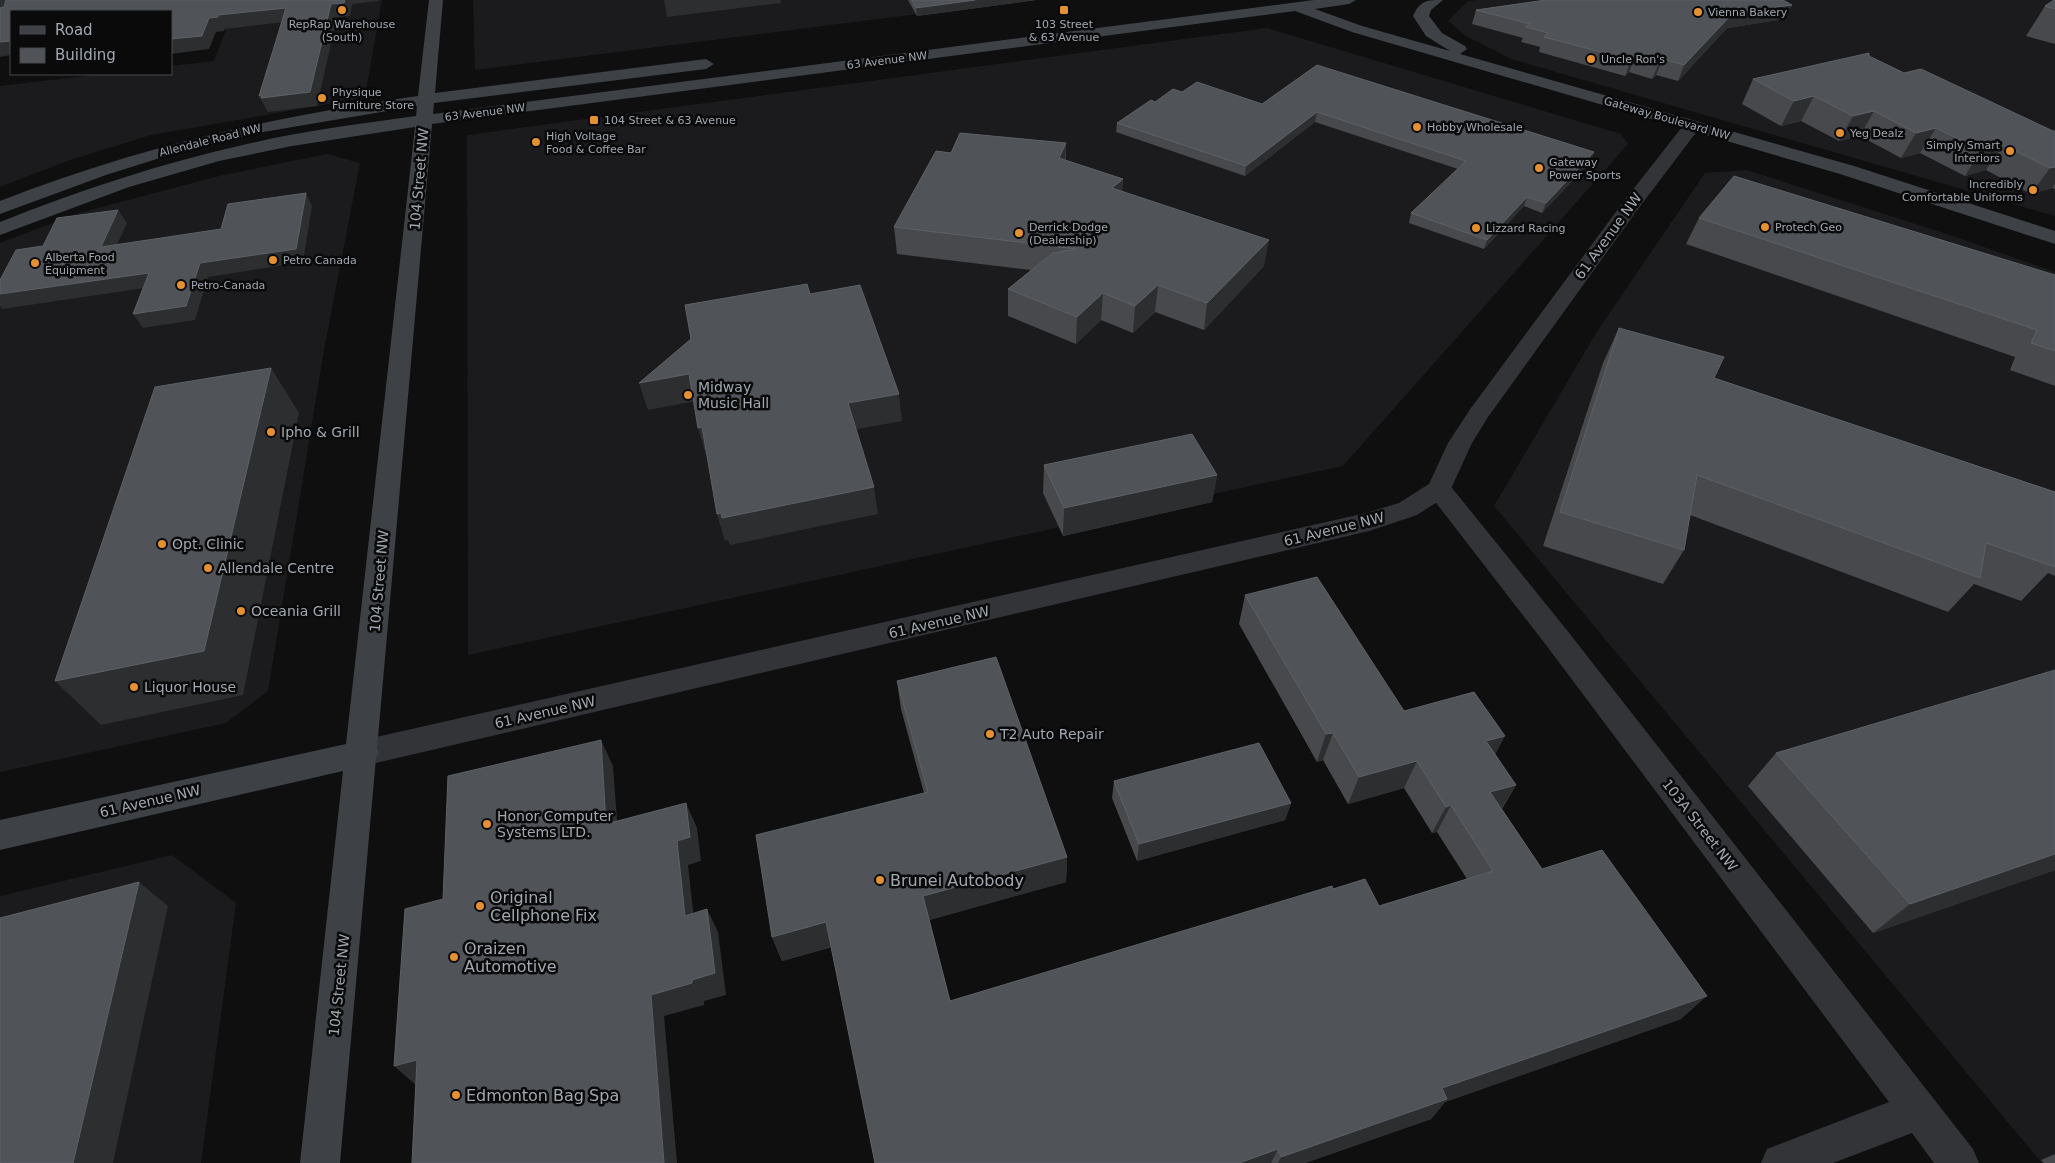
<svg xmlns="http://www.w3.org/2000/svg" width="2055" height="1163" font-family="'DejaVu Sans',sans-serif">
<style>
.built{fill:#1b1b1d}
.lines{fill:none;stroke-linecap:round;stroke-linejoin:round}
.minor{fill:#323437;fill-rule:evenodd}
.tertiary{fill:#323437;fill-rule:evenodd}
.secondary{fill:#3e4145;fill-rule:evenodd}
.wall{fill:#47494d}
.shaded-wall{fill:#2c2e30}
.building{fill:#505358;stroke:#5d6166}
.poi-dot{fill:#e59132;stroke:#0a0a0b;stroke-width:2}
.labels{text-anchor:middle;stroke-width:5;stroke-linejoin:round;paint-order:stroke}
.far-poi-label{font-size:11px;fill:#a1a8b0;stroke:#0a0a0b;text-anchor:start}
.far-street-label{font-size:11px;fill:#a1a8b0;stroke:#0a0a0b}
.street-label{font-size:14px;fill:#a1a8b0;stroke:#0a0a0b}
.poi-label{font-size:14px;fill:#a1a8b0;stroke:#0a0a0b;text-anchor:start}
.near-poi-label{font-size:16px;fill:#a1a8b0;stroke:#0a0a0b;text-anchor:start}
</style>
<rect width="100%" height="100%" fill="#0f0f10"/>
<!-- built -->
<path class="built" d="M 268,0 L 382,0 L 365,96 L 357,99 L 151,135 L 70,160 L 0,187 L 0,86 L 102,74 L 171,74 L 171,66 L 214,61 L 236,4 Z
M 473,0 L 1028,0 L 475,70 Z
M 1477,0 L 2055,0 L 2055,216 L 1511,59 L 1466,36 L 1448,21 L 1468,1 Z
M 1267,28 L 1621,134 L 1628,144 L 1343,466 L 468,655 L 467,135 Z
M 327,154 L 360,163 L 324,350 L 268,691 L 226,723 L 0,772 L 0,243 L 79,213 L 219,176 Z
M 1747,170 L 1953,236 L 2055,272 L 2055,1163 L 2042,1163 L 1494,506 L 1598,330 L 1705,173 Z
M 172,855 L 236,903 L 201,1163 L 0,1163 L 0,896 Z"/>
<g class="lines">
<!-- minor -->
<path class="minor" d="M 1439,480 L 1448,483 L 1566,629 L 1973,1149 L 1979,1163 L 1934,1163 L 1912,1133 L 1833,1163 L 1761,1163 L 1767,1149 L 1889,1102 L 1546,645 L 1430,495 L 1426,489 L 1430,483 Z"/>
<!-- tertiary -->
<path class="tertiary" d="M 1692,121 L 1698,122 L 1701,126 L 1638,209 L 1488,417 L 1472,443 L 1448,495 L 1417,515 L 1369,531 L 363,766 L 352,762 L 347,753 L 352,744 L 363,740 L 1366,513 L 1399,503 L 1429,484 L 1448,443 L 1471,408 L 1624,201 L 1686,122 Z"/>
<!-- secondary -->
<path class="secondary" d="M 429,0 L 443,0 L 435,93 L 706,59 L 714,64 L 706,69 L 434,103 L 433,114 L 1314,0 L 1356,0 L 1349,4 L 1315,9 L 1362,26 L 1450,51 L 1426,36 L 1413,16 C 1420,0 1428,0 1443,0 L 1431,10 L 1429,16 L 1442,33 L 1465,46 L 1467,49 L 1460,54 L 1854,166 L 2055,231 L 2055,244 L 1840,174 L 1352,32 L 1295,11 L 432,124 L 377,749 L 379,753 L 376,758 L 340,1163 L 300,1163 L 343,771 L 0,850 L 0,820 L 346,744 L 415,127 L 292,146 L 219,161 L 129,187 L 0,235 L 0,222 C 80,190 162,163 247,144 C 302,131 359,124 416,116 L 417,106 L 263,132 L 182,151 L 106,175 L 0,214 L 0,201 C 139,147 271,117 418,96 Z"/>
</g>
<!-- wall -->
<path class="wall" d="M 908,0 L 1036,0 L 917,16 Z
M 2055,0 L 2055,44 L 2026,36 L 2045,6 Z
M 1792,5 L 1785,19 L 1727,28 L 1678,81 L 1656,75 L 1652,79 L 1629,72 L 1625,76 L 1539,52 L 1540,47 L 1521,42 L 1523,38 L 1472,24 L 1476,10 Z
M 1869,56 L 1904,73 L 2053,131 L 2055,131 L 2055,189 L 2052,188 L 2031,194 L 1986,170 L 1965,176 L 1920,153 L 1901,158 L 1860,136 L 1839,141 L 1801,121 L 1781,126 L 1742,104 L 1753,79 Z
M 1182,92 L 1262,104 L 1594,152 L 1590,162 L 1542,213 L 1524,206 L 1484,249 L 1409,223 L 1411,213 L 1458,169 L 1315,122 L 1245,176 L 1116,132 L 1117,123 L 1155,102 Z
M 1066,143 L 1066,161 L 1123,179 L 1122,191 L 1264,266 L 1204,330 L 1155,312 L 1133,333 L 1101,320 L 1076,344 L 1008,316 L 1008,289 L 1031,270 L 897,254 L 894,227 L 951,153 Z
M 1699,218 L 2055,275 L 2055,386 L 2010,370 L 2015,357 L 1686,244 Z
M 1619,328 L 1714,378 L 2055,492 L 2055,576 L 2048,573 L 2021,601 L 1974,584 L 1948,612 L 1690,515 L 1684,550 L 1663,584 L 1543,546 L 1603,363 Z
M 1044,465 L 1217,475 L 1212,502 L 1063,536 L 1043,493 Z
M 1245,595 L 1404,711 L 1495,754 L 1516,785 L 1502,809 L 1542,869 L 1681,1019 L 1445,1102 L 1431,1119 L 1305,1163 L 875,1163 L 832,947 L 782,961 L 772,937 L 924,793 L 901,709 L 897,681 L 1067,857 L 1066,882 L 929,920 L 950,1001 L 1333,889 L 1379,906 L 1467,879 L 1437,832 L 1432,833 L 1404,788 L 1348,804 L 1323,760 L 1317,762 L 1239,624 Z
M 1776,753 L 2055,870 L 1873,933 L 1748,786 Z
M 1114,781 L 1291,803 L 1285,820 L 1137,861 L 1112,798 Z
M 2055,1154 L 2055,1163 L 2044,1163 L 2041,1160 Z"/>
<!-- shaded-wall -->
<path class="shaded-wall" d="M 0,0 L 9,0 L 15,9 L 0,11 Z
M 345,0 L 379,0 L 379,1 L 352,4 L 350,16 L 337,17 L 317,106 L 268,112 L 259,96 L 331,4 Z
M 664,0 L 780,0 L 781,3 L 667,17 Z
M 975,0 L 1036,0 L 917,16 L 916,8 Z
M 1792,5 L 1785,19 L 1727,28 L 1678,81 L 1684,65 L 1733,13 Z
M 286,8 L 292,21 L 225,29 L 224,31 L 216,32 L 209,49 L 171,54 L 171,39 L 209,18 L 218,15 Z
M 11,41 L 11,55 L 0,57 L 0,42 Z
M 1635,57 L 1629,72 L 1625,76 L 1631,60 Z
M 1663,59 L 1656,75 L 1652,79 L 1659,63 Z
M 1814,96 L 1801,121 L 1781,126 L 1794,101 Z
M 1874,111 L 1860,136 L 1839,141 L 1853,116 Z
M 1317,112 L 1315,122 L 1245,176 L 1246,166 Z
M 1936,128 L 1920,153 L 1901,158 L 1916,133 Z
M 1066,143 L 1065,168 L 1059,158 Z
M 2003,145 L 1986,170 L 1965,176 L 1981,150 Z
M 1594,152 L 1590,162 L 1542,213 L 1546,203 Z
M 2055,167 L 2055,184 L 2052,188 L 2031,194 L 2050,168 Z
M 1123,179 L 1121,205 L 1112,188 Z
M 306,193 L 312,206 L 303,262 L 208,277 L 195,320 L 143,328 L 133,314 L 200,263 Z
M 1527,197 L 1524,206 L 1484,249 L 1487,240 Z
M 118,210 L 127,223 L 110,260 L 101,247 Z
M 1269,240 L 1264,266 L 1204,330 L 1207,303 Z
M 149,273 L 158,286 L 2,309 L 0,306 L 0,294 Z
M 1158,285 L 1155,312 L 1133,333 L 1135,306 Z
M 1103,293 L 1101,320 L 1076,344 L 1077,317 Z
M 271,368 L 299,413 L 243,695 L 101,725 L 55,681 Z
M 689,374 L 696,401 L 648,410 L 639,383 Z
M 899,394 L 902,421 L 852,430 L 848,403 Z
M 702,427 L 709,454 L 706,455 L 698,428 Z
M 1217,475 L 1212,502 L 1063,536 L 1064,508 Z
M 874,487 L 878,514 L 730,545 L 728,540 L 725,541 L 717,514 Z
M 1333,733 L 1323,760 L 1317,762 L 1326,734 Z
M 1505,736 L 1490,764 L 1486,741 Z
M 601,740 L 613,766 L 619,848 L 606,824 Z
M 1417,761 L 1404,788 L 1348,804 L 1359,777 Z
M 1516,785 L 1500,811 L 1490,792 Z
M 686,803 L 697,828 L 701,861 L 688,865 L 696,938 L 685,916 L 677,841 Z
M 1291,803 L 1285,820 L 1137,861 L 1139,844 Z
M 1451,805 L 1437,832 L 1432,833 L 1446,807 Z
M 2055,854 L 2055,870 L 1873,933 L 1910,904 Z
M 1067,857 L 1066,882 L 926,921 L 923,896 Z
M 139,882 L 168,906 L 113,1163 L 73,1163 Z
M 707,909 L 718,932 L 726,995 L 704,1001 L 704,1005 L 664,1016 L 677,1163 L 664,1163 L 651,995 L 692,980 Z
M 826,922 L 834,946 L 782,961 L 772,937 Z
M 1707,996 L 1681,1019 L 1445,1102 L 1431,1119 L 1305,1163 L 1278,1163 L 1281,1157 L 1442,1088 Z
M 417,1060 L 417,1086 L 394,1066 Z
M 1278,1149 L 1271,1163 L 1239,1163 Z"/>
<!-- building -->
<path class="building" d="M 6,0 L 345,0 L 344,3 L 331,4 L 310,92 L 261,98 L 262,95 L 259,96 L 286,8 L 218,15 L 218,17 L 209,18 L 202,36 L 171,39 L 171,11 L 11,11 L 11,41 L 0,42 L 0,8 L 4,7 Z
M 912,0 L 975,0 L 916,8 Z
M 1546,0 L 1783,0 L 1792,5 L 1733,13 L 1684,65 L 1663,59 L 1659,63 L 1635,57 L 1631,60 L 1544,37 L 1548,33 L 1526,27 L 1530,24 L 1476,10 Z
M 2054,0 L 2055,0 L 2055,9 L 2045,6 Z
M 1869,53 L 1869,56 L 1904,73 L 1921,69 L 2053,131 L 2055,131 L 2055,167 L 2050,168 L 2003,145 L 1981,150 L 1936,128 L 1916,133 L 1874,111 L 1853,116 L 1814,96 L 1794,101 L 1753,79 Z
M 1317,65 L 1594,152 L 1546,203 L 1527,197 L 1487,240 L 1411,213 L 1466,161 L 1317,112 L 1246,166 L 1117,123 L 1151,100 L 1155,102 L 1173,89 L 1182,92 L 1197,82 L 1262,104 Z
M 960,133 L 1066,143 L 1059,158 L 1123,179 L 1112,188 L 1269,240 L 1207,303 L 1158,285 L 1135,306 L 1103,293 L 1077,317 L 1008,289 L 1053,253 L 1076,249 L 894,227 L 936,151 L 951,153 Z
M 1734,176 L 2055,275 L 2055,351 L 2031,343 L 2037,330 L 1699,218 Z
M 306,193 L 296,249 L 200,263 L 186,306 L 133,314 L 149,273 L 0,294 L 0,280 L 16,250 L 43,246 L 57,218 L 118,210 L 101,247 L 221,229 L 228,204 Z
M 807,284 L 810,294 L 860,285 L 899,394 L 848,403 L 874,487 L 722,518 L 721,513 L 717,514 L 702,427 L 698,428 L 689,374 L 639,383 L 691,339 L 685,305 Z
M 1619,328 L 1724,357 L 1714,378 L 2055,492 L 2055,567 L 1986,543 L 1980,578 L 1697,475 L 1684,550 L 1560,512 Z
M 271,368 L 204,651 L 55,681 L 155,387 Z
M 1192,434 L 1217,475 L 1064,508 L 1044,465 Z
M 1317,577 L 1404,711 L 1474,692 L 1505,736 L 1486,741 L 1516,785 L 1490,792 L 1542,869 L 1602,850 L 1707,996 L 1442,1088 L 1447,1099 L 1281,1157 L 1278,1149 L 1239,1163 L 875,1163 L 826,922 L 772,937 L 756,835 L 928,792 L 897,681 L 996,657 L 1067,857 L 923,896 L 950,1001 L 1332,886 L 1333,889 L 1365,879 L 1379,906 L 1493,871 L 1451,805 L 1446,807 L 1417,761 L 1359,777 L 1333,733 L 1326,734 L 1245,595 Z
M 2055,670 L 2055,854 L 1910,904 L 1776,753 Z
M 601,740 L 606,824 L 686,803 L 690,837 L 677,841 L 685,916 L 707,909 L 715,973 L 692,980 L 692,983 L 651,995 L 664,1163 L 412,1163 L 417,1060 L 394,1066 L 405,909 L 443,899 L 448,776 Z
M 1259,743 L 1291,803 L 1139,844 L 1114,781 Z
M 139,882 L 73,1163 L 0,1163 L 0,918 Z"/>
<!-- markers -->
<g class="poi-dot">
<circle cx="342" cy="10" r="5"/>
<rect x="1059" y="5" width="10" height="10" rx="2.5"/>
<circle cx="1698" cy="12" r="5"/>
<circle cx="1591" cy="59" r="5"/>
<circle cx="322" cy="98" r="5"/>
<rect x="589" y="115" width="10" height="10" rx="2.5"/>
<circle cx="1417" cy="127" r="5"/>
<circle cx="1840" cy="133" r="5"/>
<circle cx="536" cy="142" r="5"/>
<circle cx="2010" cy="151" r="5"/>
<circle cx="1539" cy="168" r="5"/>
<circle cx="2033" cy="190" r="5"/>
<circle cx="1765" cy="227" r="5"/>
<circle cx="1476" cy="228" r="5"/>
<circle cx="1019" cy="233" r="5"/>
<circle cx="273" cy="260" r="5"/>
<circle cx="35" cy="263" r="5"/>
<circle cx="181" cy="285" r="5"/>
<circle cx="688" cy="395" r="5"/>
<circle cx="271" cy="432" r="5"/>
<circle cx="162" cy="544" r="5"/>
<circle cx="208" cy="568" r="5"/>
<circle cx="241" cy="611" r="5"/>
<circle cx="134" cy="687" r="5"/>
<circle cx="990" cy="734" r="5"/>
<circle cx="487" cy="824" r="5"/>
<circle cx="880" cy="880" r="5"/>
<circle cx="480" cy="906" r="5"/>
<circle cx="454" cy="957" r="5"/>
<circle cx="456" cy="1095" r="5"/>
</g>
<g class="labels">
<!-- far-poi labels -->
<g class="far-poi-label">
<text x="1708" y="16">Vienna Bakery</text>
<text x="342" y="28" text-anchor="middle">RepRap Warehouse<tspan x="342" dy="13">(South)</tspan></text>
<text x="1064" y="28" text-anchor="middle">103 Street<tspan x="1064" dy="13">&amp; 63 Avenue</tspan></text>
<text x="1601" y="63">Uncle Ron's</text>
<text x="332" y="96">Physique<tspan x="332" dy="13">Furniture Store</tspan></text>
<text x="604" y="124">104 Street &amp; 63 Avenue</text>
<text x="1427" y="131">Hobby Wholesale</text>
<text x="1850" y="137">Yeg Dealz</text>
<text x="546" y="140">High Voltage<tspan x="546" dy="13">Food &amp; Coffee Bar</tspan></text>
<text x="2000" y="149" text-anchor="end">Simply Smart<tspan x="2000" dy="13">Interiors</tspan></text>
<text x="1549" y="166">Gateway<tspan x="1549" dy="13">Power Sports</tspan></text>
<text x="2023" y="188" text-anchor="end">Incredibly<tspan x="2023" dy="13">Comfortable Uniforms</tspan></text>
<text x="1029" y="231">Derrick Dodge<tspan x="1029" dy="13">(Dealership)</tspan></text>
<text x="1775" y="231">Protech Geo</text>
<text x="1486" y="232">Lizzard Racing</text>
<text x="45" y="261">Alberta Food<tspan x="45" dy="13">Equipment</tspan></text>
<text x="283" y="264">Petro Canada</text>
<text x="191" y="289">Petro-Canada</text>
</g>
<!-- far-street labels -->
<g class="far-street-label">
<text transform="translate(887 60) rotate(-7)" y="4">63 Avenue NW</text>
<text transform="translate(485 112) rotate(-7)" y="4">63 Avenue NW</text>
<text transform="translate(1667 118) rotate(16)" y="4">Gateway Boulevard NW</text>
<text transform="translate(210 140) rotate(-14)" y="4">Allendale Road NW</text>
</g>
<!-- street labels -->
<g class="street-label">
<text transform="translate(419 179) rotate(-85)" y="5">104 Street NW</text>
<text transform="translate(1608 236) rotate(-54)" y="5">61 Avenue NW</text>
<text transform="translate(1334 529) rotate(-14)" y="5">61 Avenue NW</text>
<text transform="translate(379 581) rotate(-85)" y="5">104 Street NW</text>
<text transform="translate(939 622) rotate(-13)" y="5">61 Avenue NW</text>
<text transform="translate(545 712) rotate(-13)" y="5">61 Avenue NW</text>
<text transform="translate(150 801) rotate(-13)" y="5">61 Avenue NW</text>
<text transform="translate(1700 825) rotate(52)" y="5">103A Street NW</text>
<text transform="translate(339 985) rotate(-84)" y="5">104 Street NW</text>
</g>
<!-- poi labels -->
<g class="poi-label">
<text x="698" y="392">Midway<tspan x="698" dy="16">Music Hall</tspan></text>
<text x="281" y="437">Ipho &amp; Grill</text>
<text x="172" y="549">Opt. Clinic</text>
<text x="218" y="573">Allendale Centre</text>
<text x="251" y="616">Oceania Grill</text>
<text x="144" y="692">Liquor House</text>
<text x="1000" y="739">T2 Auto Repair</text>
<text x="497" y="821">Honor Computer<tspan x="497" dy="16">Systems LTD.</tspan></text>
</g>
<!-- near-poi labels -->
<g class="near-poi-label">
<text x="890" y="886">Brunei Autobody</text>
<text x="490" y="903">Original<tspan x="490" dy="18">Cellphone Fix</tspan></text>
<text x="464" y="954">Oraizen<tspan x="464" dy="18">Automotive</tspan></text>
<text x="466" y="1101">Edmonton Bag Spa</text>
</g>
</g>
<!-- legend -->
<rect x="10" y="10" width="162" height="65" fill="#0a0a0b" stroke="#46494d"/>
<rect x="20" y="26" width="25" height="8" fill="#3e4145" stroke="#46494d"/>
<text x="55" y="35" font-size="15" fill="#a1a8b0">Road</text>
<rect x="20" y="48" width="25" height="15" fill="#505358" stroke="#46494d"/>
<text x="55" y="60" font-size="15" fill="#a1a8b0">Building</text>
</svg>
